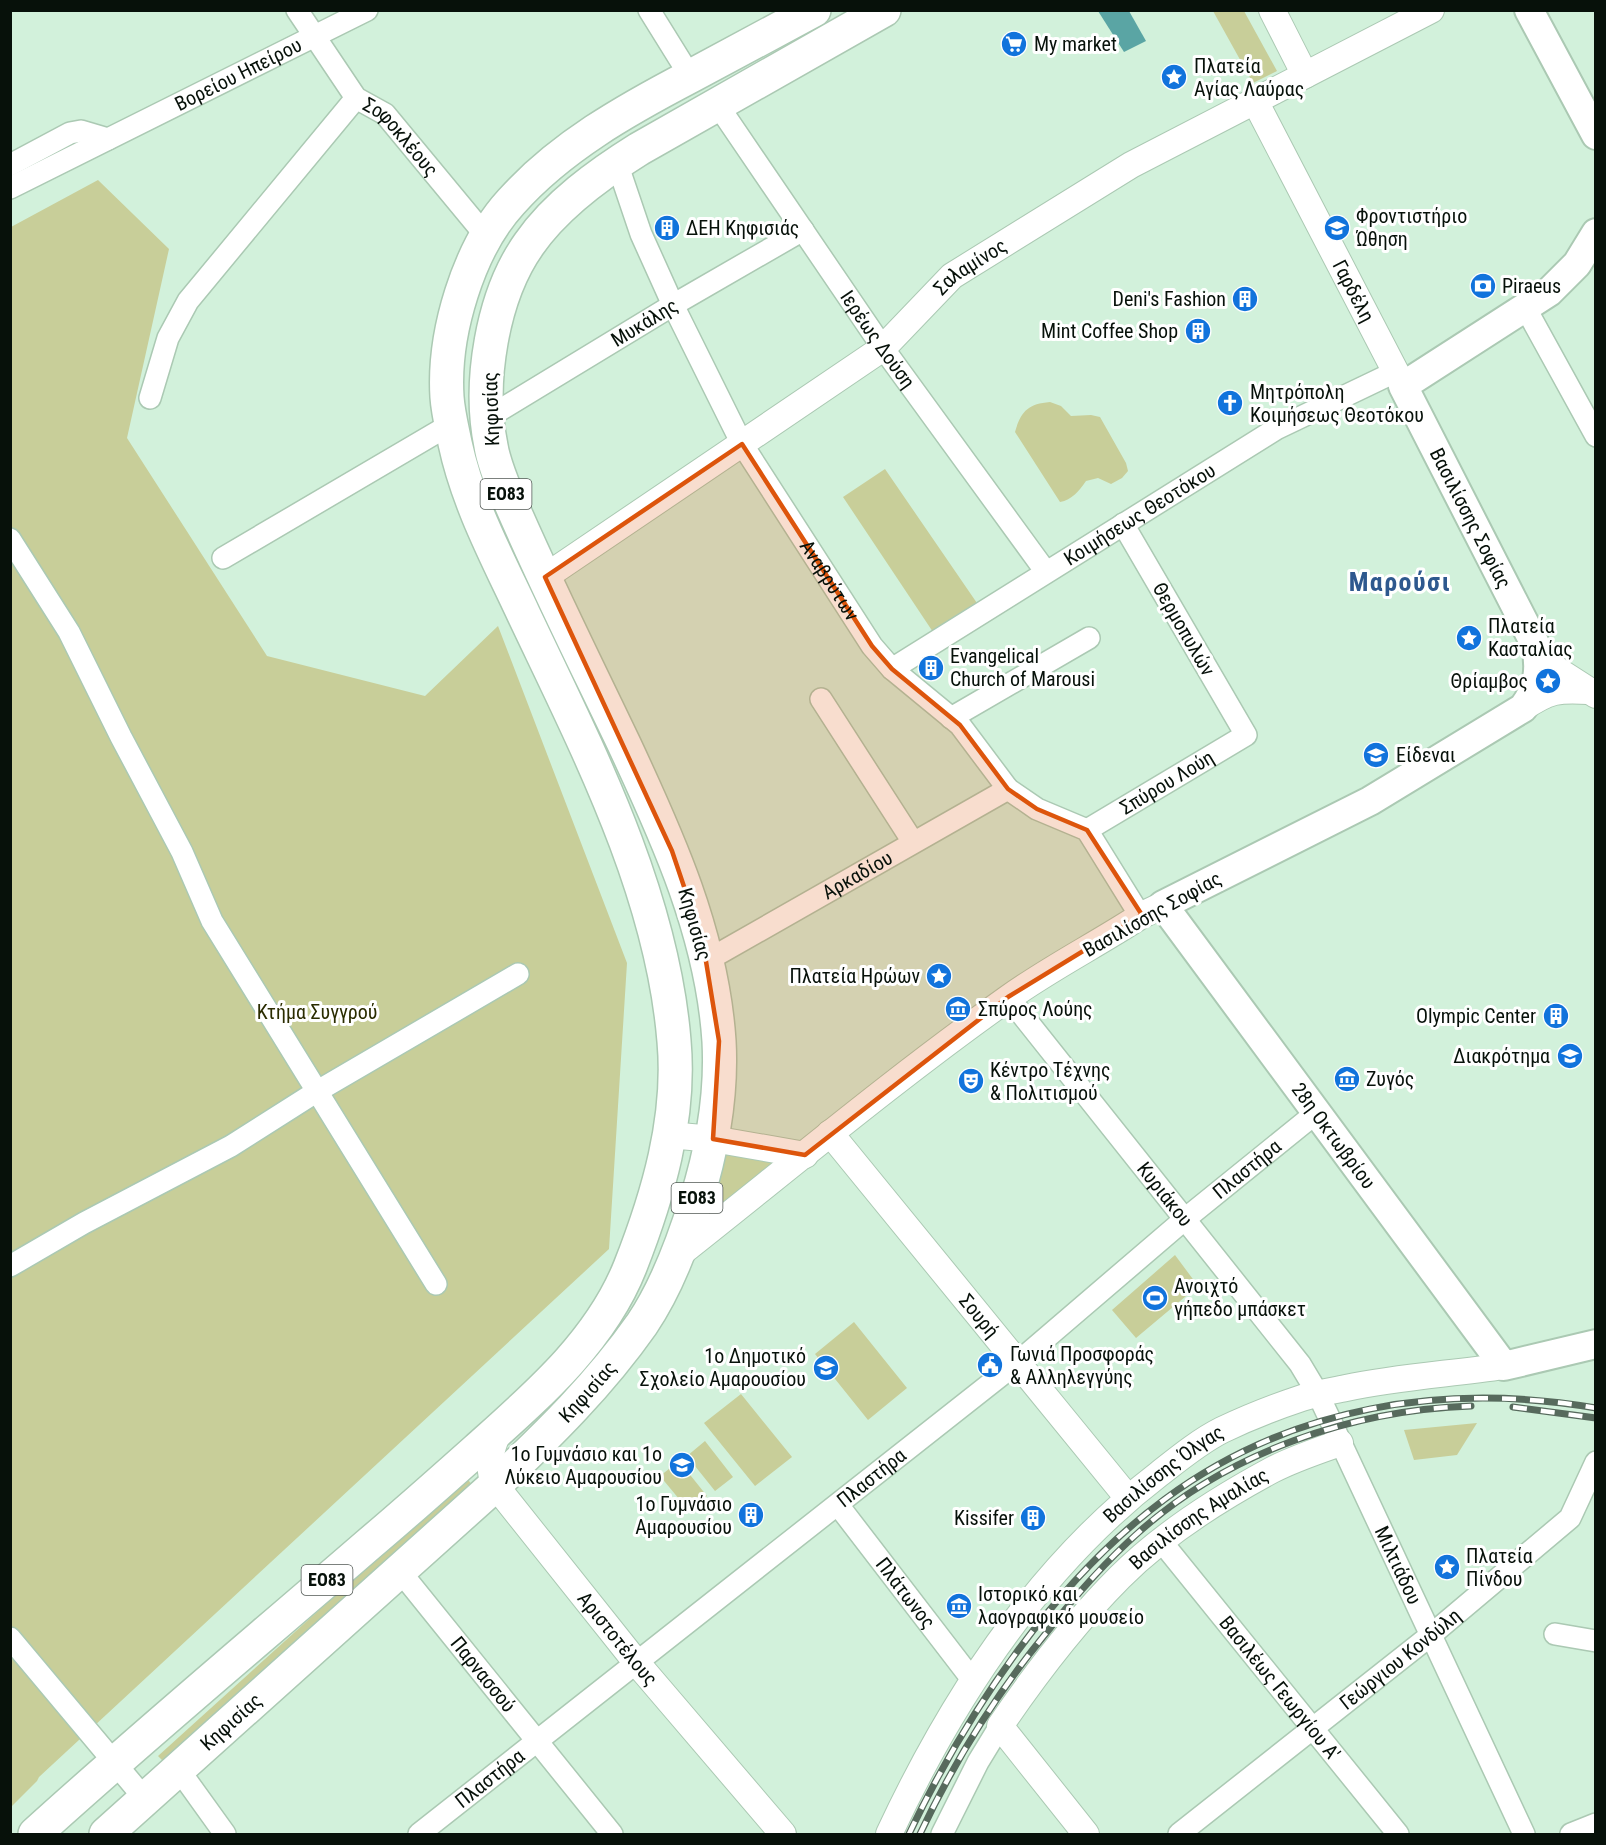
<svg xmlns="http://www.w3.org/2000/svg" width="1606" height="1845" font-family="'Roboto Condensed',sans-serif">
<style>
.green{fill:#c8ce99}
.water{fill:#5aa5a4}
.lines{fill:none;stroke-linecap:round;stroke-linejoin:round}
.minor-casing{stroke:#abc9b3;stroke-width:24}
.tertiary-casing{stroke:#abc9b3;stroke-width:28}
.secondary-casing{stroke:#abc9b3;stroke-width:32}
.primary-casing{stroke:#abc9b3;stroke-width:36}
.minor{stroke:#fff;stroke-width:21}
.tertiary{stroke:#fff;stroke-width:26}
.secondary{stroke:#fff;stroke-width:28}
.primary{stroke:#fff;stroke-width:33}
.rail-casing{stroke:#576a5d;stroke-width:7}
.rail{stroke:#fff;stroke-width:4.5;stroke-dasharray:14;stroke-linecap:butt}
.marked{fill:#dd550c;fill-opacity:0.2;stroke:#dd550c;stroke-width:4.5;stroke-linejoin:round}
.labels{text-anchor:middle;stroke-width:6;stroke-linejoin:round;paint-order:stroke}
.shield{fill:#fff;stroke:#515854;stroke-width:1.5}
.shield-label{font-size:18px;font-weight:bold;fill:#07110a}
.poi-label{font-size:20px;fill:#07110a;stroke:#fff;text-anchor:start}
.street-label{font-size:20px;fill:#07110a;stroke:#fff}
.park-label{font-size:20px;fill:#2a2c00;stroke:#fff}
.district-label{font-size:26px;font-weight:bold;letter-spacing:1.5px;fill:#2e588e;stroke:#fff}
</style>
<rect width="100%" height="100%" fill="#d2f1db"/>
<!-- green -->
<path class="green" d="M 1213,11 L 1244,11 L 1277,71 L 1253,83 Z
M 98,180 L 169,249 L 127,438 L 267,656 L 425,696 L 498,626 L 627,963 L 609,1249 L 39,1777 L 37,1781 L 11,1807 L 11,227 Z
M 1050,402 L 1061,406 L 1071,416 L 1091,415 L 1100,417 L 1126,463 L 1128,471 L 1122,478 L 1111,484 L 1098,478 L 1086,481 C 1079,491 1072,500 1060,502 L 1015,432 C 1021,411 1028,404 1050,402 Z
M 885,469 L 979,606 L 933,632 L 843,497 Z
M 718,1153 L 779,1162 L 699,1227 Z
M 1175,1255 L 1198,1286 L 1136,1338 L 1112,1310 Z
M 854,1322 L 907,1388 L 868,1420 L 815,1354 Z
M 741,1394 L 792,1457 L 755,1486 L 704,1423 Z
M 1477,1423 L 1457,1455 L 1414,1460 L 1404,1430 Z
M 705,1441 L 733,1477 L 715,1491 L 687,1456 Z
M 679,1461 L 707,1496 L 689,1511 L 660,1476 Z
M 466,1477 L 472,1485 L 164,1762 L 158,1756 Z"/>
<!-- water -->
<path class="water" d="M 1098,11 L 1129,11 L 1146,41 L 1124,52 Z"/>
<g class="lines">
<!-- minor casing -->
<g class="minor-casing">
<g id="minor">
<path id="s1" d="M 297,10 L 356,98 L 385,114 L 486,236"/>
<path d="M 649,10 L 690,76"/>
<path id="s2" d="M 717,104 L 883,348 L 1046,572"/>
<path id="s3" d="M 617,163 L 641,234 L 673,305 L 742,444 L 872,646 L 892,669 L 960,725 L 1008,789 L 1037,809 L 1087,830 L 1136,909 L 1142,915"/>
<path d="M 10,165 L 70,133 L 81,131 L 108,139"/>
<path id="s4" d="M 10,188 L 367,10"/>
<path d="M 1525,307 L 1596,436"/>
<path d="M 150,398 L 168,338 L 188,301 L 356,98"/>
<path id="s5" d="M 487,418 L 673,305 L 803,230"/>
<path d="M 10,539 L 69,632 L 121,737 L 182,852 L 212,921 L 436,1284"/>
<path d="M 223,558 L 451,424"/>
<path id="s6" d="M 892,669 L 1276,429 L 1395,372"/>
<path d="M 821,699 L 913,842"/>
<path d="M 951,718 L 1089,638"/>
<path id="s7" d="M 1087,830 L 1246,735 L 1123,524"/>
<path id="s8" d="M 706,961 L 1008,789"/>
<path id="s9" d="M 1008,997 L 1300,1364 L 1318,1394 L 1524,1834"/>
<path d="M 10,1266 L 84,1223 L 231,1146 L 316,1092 L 518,974"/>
<path id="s10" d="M 838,1505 L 974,1682"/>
<path id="s11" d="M 1161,1541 L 1398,1834"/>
<path id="s12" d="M 399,1570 L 612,1834"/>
<path d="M 1555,1634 L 1596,1641"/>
<path d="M 10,1638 L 145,1799"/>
<path d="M 179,1770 L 225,1834"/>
<path id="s13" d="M 419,1834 L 1018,1362 L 1185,1219 L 1316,1113"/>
<path d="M 942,1834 L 978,1762 L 1000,1726"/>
<path id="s14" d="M 1179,1834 L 1431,1635 L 1570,1518 L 1596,1462"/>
<path d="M 1571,1834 L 1596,1824"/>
</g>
</g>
<!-- tertiary casing -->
<g class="tertiary-casing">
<g id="tertiary">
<path d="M 1272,10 L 1305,75"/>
<path id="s15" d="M 1255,101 L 1403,386"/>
<path id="s16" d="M 545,577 L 883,348 L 952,276 L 1131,165 L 1431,10"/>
<path d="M 1536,646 L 1557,670 L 1596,695"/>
<path d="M 1523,708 C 1549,690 1559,689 1589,691"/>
<path id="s17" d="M 830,1133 L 1128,1498"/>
<path d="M 669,1135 L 713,1139 L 805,1155"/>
<path d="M 677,1256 C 786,1170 893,1080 1007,999 C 1050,968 1098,944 1142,915 L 1163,905"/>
<path id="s18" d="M 500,1429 C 491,1447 486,1465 495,1485 L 636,1662 L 783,1834"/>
<path id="s19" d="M 889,1834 C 952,1699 1039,1566 1159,1474 C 1178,1459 1200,1441 1222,1430 C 1247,1418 1275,1407 1302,1398 C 1316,1393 1332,1391 1346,1388 C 1398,1377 1451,1374 1504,1366"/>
<path id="s20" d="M 1086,1834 L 1000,1726 C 1036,1673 1074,1623 1120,1577 C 1163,1534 1218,1499 1272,1470 C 1293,1459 1317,1451 1340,1443"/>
</g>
</g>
<!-- secondary casing -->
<g class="secondary-casing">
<g id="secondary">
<path d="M 1529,10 L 1596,135"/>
<path id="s21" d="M 1596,233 L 1577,264 L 1549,292 L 1403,386 L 1536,646 C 1541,671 1538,688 1523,708 L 1370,801 L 1163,905 L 1504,1366 L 1596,1344"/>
</g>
</g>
<!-- primary casing -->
<g class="primary-casing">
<g id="primary">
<path d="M 35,1834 C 144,1735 257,1641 369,1544 C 407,1512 445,1478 482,1445 C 539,1394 601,1340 630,1267 C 658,1196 681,1118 674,1041 C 662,892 587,748 524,615 C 498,559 468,504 455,443 C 452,428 448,412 447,397 C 443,334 468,249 511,202 C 560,147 626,110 691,76 C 732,54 773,32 814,10"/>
<path id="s22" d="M 106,1834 L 495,1485 C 548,1435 600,1384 642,1324 C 667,1287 683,1243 696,1201 C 712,1150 722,1095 719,1041 C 712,935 668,838 624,744 C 583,658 540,573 503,485 C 498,472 493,459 491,446 C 478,383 492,296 529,244 C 556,205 599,174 639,149 L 884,10"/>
</g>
</g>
<!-- minor -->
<use href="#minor" class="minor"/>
<!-- tertiary -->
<use href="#tertiary" class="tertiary"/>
<!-- secondary -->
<use href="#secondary" class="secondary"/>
<!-- primary -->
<use href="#primary" class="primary"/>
<!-- rail casing -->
<g class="rail-casing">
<path id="rail" d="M 1513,1407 L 1596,1418
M 909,1834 C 967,1712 1055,1580 1165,1499 C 1291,1406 1444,1382 1596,1408
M 920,1834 C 954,1762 996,1694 1047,1632 C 1075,1596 1105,1562 1139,1532 C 1228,1452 1353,1410 1471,1406"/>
</g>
<!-- rail -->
<use href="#rail" class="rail"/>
</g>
<!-- marked area -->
<path class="marked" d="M 742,444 L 872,646 L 892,669 L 960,725 L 1008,789 L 1037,809 L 1087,830 L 1142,915 L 1008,997 L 805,1155 L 713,1139 L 719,1041 L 703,943 L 672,851 L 545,577 Z"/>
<!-- icons -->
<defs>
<g id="supermarket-disc" transform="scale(1.35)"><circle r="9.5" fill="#1173dc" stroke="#fff"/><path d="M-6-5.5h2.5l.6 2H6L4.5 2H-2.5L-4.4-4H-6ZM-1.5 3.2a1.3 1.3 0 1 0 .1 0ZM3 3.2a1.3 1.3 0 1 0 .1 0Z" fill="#fff"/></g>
<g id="sight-disc" transform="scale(1.35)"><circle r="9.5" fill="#1173dc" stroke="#fff"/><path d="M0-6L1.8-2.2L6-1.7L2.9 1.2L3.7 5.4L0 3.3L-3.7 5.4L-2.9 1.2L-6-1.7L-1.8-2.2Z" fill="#fff"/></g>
<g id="building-disc" transform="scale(1.35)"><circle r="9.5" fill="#1173dc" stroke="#fff"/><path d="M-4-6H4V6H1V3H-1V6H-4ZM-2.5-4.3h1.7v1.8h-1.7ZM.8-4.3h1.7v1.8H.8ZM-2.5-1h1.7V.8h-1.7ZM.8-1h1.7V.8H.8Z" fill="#fff"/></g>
<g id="school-disc" transform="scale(1.35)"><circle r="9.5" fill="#1173dc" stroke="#fff"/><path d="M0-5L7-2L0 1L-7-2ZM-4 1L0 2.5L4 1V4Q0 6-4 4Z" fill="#fff"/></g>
<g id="bank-disc" transform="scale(1.35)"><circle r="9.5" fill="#1173dc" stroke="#fff"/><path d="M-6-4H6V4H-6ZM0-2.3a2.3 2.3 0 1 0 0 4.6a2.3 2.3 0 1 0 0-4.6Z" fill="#fff"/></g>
<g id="church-disc" transform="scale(1.35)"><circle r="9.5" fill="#1173dc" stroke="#fff"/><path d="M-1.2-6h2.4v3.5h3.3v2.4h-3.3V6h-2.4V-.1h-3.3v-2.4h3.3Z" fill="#fff"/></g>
<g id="museum-disc" transform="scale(1.35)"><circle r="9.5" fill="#1173dc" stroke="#fff"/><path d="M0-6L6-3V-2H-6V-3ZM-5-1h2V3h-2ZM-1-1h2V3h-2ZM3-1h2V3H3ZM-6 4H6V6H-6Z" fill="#fff"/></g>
<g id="theatre-disc" transform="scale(1.35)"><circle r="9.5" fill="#1173dc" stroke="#fff"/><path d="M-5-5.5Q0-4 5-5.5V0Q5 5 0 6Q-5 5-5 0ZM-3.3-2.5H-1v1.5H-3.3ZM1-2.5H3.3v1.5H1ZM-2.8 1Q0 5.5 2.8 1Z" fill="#fff"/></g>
<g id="stadium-disc" transform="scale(1.35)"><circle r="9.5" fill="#1173dc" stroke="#fff"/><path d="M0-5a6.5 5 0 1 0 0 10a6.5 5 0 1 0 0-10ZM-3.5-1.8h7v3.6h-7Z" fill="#fff"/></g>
<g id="civic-disc" transform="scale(1.35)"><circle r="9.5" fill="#1173dc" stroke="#fff"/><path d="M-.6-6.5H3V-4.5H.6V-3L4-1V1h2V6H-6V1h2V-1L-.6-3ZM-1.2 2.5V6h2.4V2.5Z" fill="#fff"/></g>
</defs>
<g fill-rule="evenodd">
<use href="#supermarket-disc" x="1014" y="44"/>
<use href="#sight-disc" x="1174" y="77"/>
<use href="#building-disc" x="667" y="228"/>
<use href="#school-disc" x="1337" y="228"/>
<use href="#bank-disc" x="1483" y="286"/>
<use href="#building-disc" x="1245" y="299"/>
<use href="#building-disc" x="1198" y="331"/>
<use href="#church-disc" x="1230" y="403"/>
<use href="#sight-disc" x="1469" y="638"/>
<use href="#building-disc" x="931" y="668"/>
<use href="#sight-disc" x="1548" y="681"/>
<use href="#school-disc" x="1376" y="755"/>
<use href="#sight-disc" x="939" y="976"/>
<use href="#museum-disc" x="958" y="1009"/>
<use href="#building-disc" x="1556" y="1016"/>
<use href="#school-disc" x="1570" y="1056"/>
<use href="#museum-disc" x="1347" y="1079"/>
<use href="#theatre-disc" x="971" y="1081"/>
<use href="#stadium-disc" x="1155" y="1298"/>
<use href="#civic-disc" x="990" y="1365"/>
<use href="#school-disc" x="826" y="1368"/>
<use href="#school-disc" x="682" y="1465"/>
<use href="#building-disc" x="751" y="1515"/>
<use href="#building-disc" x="1033" y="1518"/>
<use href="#sight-disc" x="1447" y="1567"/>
<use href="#museum-disc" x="959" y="1606"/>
</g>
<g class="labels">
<!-- shield labels -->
<g class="shield">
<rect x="480.5" y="479" width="51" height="30" rx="4.5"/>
<rect x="671.5" y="1183" width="51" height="30" rx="4.5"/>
<rect x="301.5" y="1565" width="51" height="30" rx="4.5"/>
</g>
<g class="shield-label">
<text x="506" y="500">ΕΟ83</text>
<text x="697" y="1204">ΕΟ83</text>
<text x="327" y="1586">ΕΟ83</text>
</g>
<!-- poi labels -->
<g class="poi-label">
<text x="1034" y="51">My market</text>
<text x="1194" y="73">Πλατεία<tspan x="1194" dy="23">Αγίας Λαύρας</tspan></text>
<text x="1356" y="223">Φροντιστήριο<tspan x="1356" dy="23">Ώθηση</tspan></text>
<text x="686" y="235">ΔΕΗ Κηφισιάς</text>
<text x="1502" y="293">Piraeus</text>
<text x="1226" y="306" text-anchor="end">Deni's Fashion</text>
<text x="1178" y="338" text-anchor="end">Mint Coffee Shop</text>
<text x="1250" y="399">Μητρόπολη<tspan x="1250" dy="23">Κοιμήσεως Θεοτόκου</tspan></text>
<text x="1488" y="633">Πλατεία<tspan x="1488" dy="23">Κασταλίας</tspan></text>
<text x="950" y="663">Evangelical<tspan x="950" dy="23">Church of Marousi</tspan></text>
<text x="1528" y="688" text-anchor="end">Θρίαμβος</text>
<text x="1396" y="762">Είδεναι</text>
<text x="920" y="983" text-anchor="end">Πλατεία Ηρώων</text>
<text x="978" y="1016">Σπύρος Λούης</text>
<text x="1536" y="1023" text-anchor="end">Olympic Center</text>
<text x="1550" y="1063" text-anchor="end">Διακρότημα</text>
<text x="990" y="1077">Κέντρο Τέχνης<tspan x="990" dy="23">&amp; Πολιτισμού</tspan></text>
<text x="1366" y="1086">Ζυγός</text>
<text x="1174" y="1293">Ανοιχτό<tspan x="1174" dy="23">γήπεδο μπάσκετ</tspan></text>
<text x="1010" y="1361">Γωνιά Προσφοράς<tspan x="1010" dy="23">&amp; Αλληλεγγύης</tspan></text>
<text x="806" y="1363" text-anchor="end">1ο Δημοτικό<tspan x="806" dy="23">Σχολείο Αμαρουσίου</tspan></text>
<text x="662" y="1461" text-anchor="end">1ο Γυμνάσιο και 1ο<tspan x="662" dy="23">Λύκειο Αμαρουσίου</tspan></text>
<text x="732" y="1511" text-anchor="end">1ο Γυμνάσιο<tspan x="732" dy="23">Αμαρουσίου</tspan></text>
<text x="1014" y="1525" text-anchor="end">Kissifer</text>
<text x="1466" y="1563">Πλατεία<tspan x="1466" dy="23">Πίνδου</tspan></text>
<text x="978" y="1601">Ιστορικό και<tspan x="978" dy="23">λαογραφικό μουσείο</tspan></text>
</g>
<!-- street labels -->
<g class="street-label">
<text dy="7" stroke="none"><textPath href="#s4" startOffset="255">Βορείου Ηπείρου</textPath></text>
<text dy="7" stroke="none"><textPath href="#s1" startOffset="166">Σοφοκλέους</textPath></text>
<text dy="7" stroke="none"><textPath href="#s16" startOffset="528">Σαλαμίνος</textPath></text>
<text dy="7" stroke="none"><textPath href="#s15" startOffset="214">Γαρδέλη</textPath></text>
<text dy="7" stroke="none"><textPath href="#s5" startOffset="184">Μυκάλης</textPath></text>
<text dy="7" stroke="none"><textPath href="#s2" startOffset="285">Ιερέως Δούση</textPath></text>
<text transform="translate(491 409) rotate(-92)" y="7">Κηφισίας</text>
<text dy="7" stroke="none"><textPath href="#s6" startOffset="292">Κοιμήσεως Θεοτόκου</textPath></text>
<text dy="7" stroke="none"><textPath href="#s21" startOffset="398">Βασιλίσσης Σοφίας</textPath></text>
<text dy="7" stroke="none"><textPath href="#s3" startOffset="470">Αναβρύτων</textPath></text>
<text transform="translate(1184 629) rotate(60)" y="7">Θερμοπυλών</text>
<text dy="7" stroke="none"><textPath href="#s7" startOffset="93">Σπύρου Λούη</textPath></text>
<text dy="7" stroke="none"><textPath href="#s8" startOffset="174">Αρκαδίου</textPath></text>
<text transform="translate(1152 914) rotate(-29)" y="7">Βασιλίσσης Σοφίας</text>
<text transform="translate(695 924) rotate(74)" y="7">Κηφισίας</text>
<text dy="7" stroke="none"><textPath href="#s21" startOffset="1305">28η Οκτωβρίου</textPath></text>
<text dy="7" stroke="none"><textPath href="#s13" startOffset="1062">Πλαστήρα</textPath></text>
<text dy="7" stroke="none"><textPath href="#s9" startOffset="252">Κυριάκου</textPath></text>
<text dy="7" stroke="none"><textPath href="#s17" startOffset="236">Σουρή</textPath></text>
<text dy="7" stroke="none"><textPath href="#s22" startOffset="654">Κηφισίας</textPath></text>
<text dy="7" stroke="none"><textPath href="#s19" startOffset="458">Βασιλίσσης Όλγας</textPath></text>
<text dy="7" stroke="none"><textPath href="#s13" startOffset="576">Πλαστήρα</textPath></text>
<text dy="7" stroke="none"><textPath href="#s20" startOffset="428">Βασιλίσσης Αμαλίας</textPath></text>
<text dy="7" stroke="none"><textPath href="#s9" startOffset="693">Μιλτιάδου</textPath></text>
<text dy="7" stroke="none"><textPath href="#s10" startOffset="111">Πλάτωνος</textPath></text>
<text dy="7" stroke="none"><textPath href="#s18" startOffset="255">Αριστοτέλους</textPath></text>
<text dy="7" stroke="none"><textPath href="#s14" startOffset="282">Γεώργιου Κονδύλη</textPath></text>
<text dy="7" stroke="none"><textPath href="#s12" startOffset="134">Παρνασσού</textPath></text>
<text dy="7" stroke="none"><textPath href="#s11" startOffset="189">Βασιλέως Γεωργίου Α'</textPath></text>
<text dy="7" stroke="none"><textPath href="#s22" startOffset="168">Κηφισίας</textPath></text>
<text dy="7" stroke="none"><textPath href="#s13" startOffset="90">Πλαστήρα</textPath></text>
</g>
<!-- park labels -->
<g class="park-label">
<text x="317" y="1019">Κτήμα Συγγρού</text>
</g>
<!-- district labels -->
<g class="district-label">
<text x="1400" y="591">Μαρούσι</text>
</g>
</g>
<!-- border -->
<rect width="1606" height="1845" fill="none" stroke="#07110a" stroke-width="24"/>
</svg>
